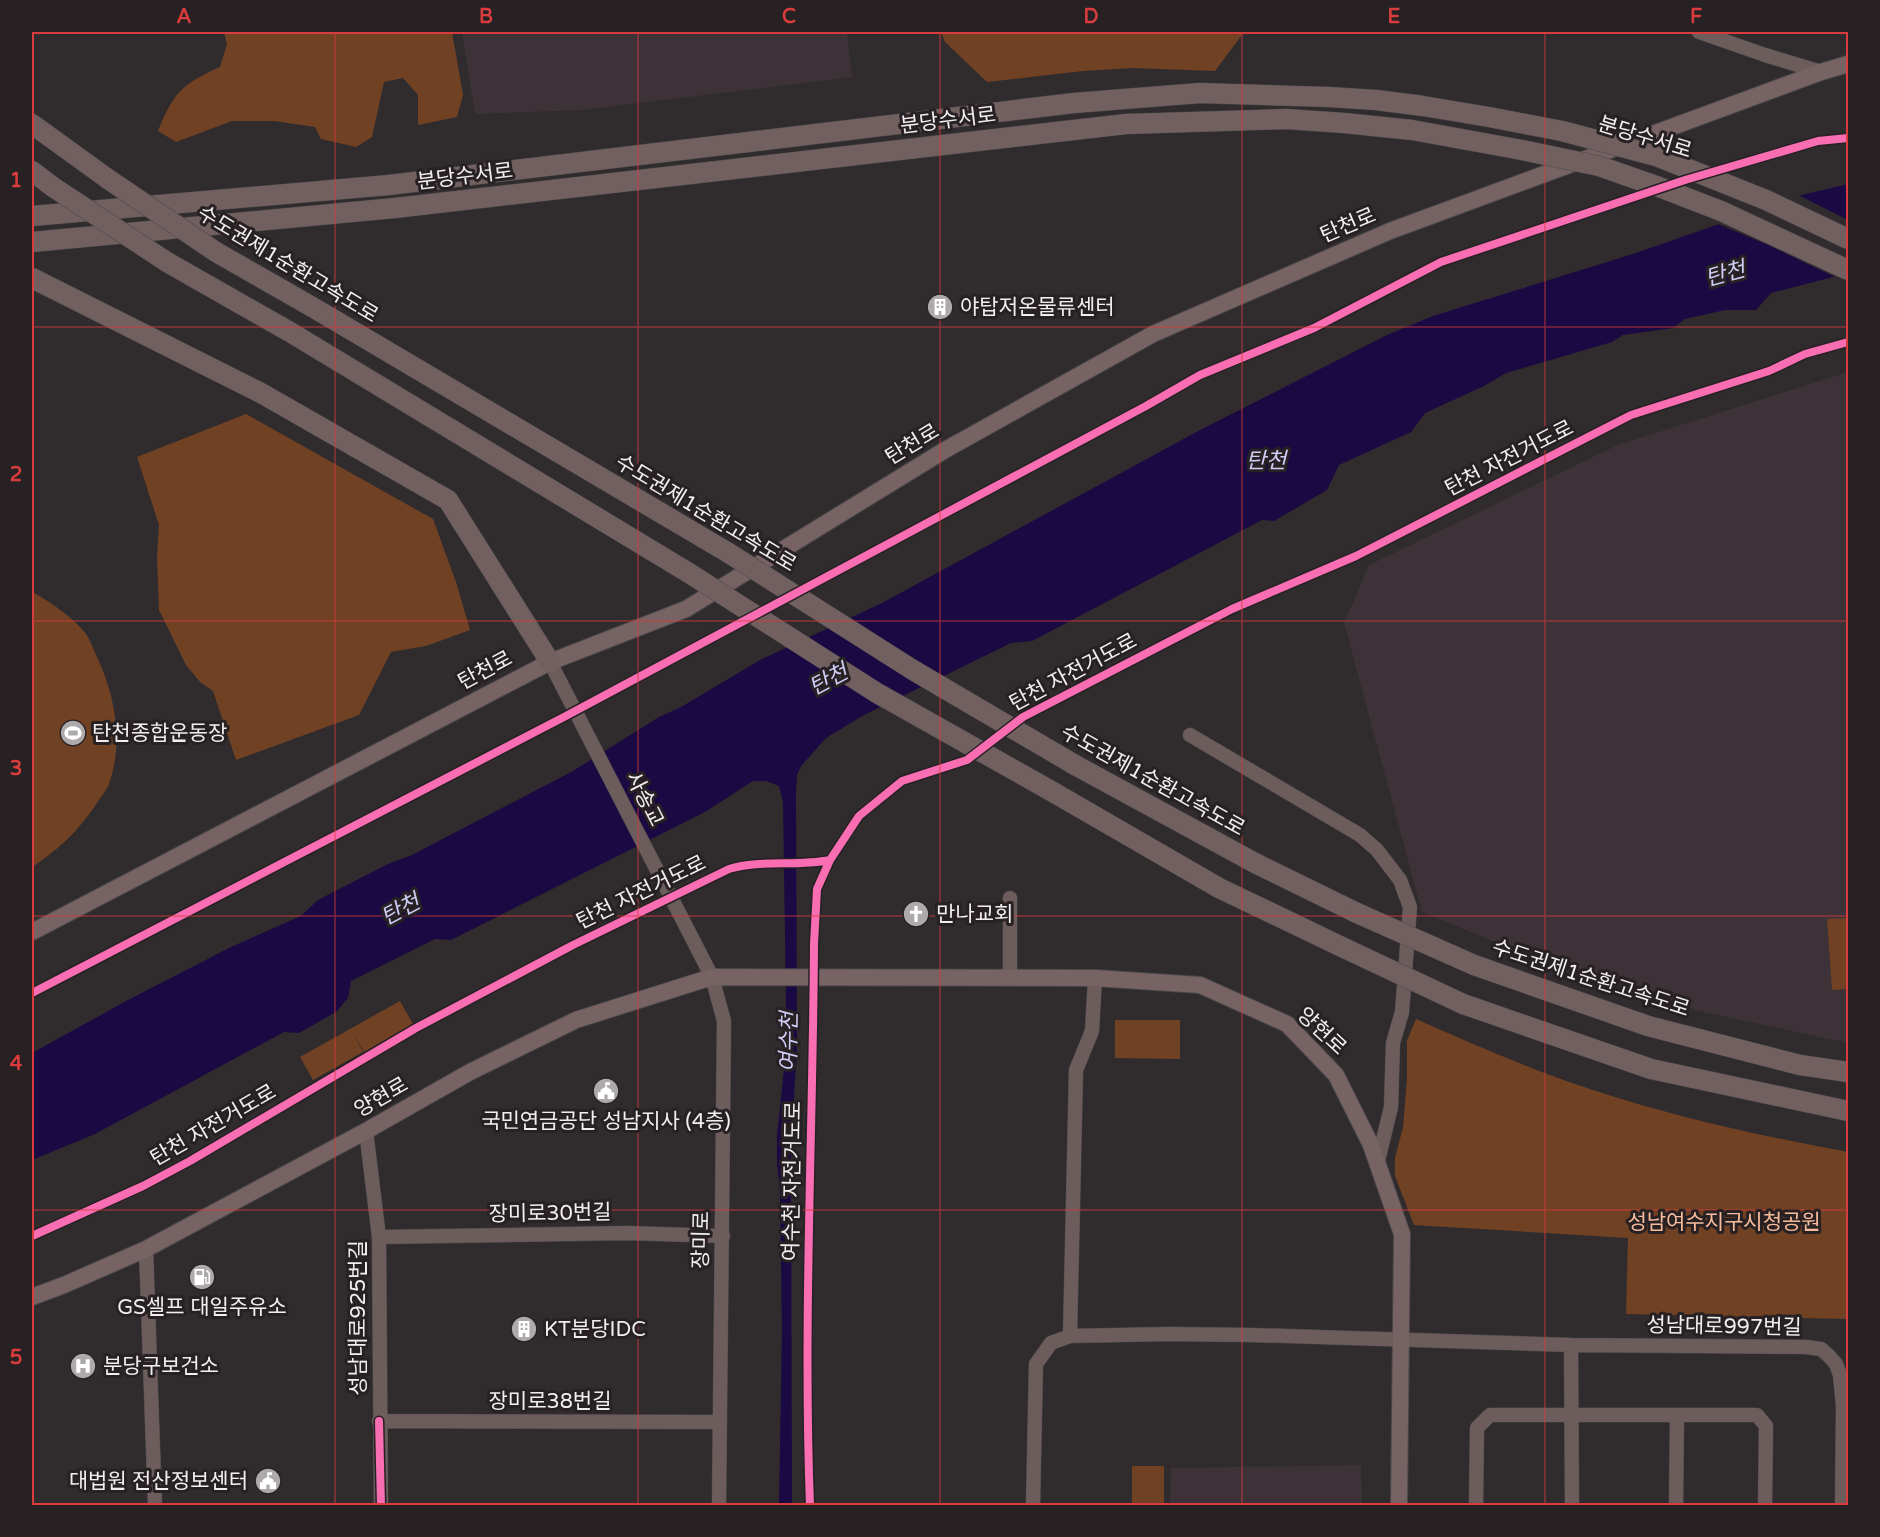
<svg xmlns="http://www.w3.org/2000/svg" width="1880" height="1537" font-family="'Varela Round','Noto Sans KR',sans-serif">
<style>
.built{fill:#3d3237}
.green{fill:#714124}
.water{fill:#1a0943}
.pier{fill:#302c2e}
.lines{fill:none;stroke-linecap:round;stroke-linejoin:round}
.minor-casing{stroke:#4a4849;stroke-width:15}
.major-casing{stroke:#4a4849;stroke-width:18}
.highway-casing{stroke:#4a4849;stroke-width:21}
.minor{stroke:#6c5c5c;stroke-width:14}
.major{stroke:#786364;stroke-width:16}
.highway{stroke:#726061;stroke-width:20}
.highway-bridge-casing{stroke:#4a4849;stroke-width:21;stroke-linecap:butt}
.highway-bridge{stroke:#726061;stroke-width:20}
.cycleway-casing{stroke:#272124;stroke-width:11}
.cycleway{stroke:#f96db3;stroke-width:8}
.grid{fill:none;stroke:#d93c3c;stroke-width:1.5;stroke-opacity:0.55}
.labels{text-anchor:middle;stroke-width:6;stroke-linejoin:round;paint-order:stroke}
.street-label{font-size:21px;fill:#f2eef0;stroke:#272124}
.poi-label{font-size:21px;fill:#f2eef0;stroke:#272124;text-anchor:start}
.park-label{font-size:21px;fill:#f7bb99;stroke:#272124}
.water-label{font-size:22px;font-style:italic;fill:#cecdf5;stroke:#272124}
.neatline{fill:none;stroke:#d93c3c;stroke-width:2}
.grid-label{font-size:20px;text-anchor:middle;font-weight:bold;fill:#d93c3c}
</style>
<rect width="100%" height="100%" fill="#302c2e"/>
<!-- built -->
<path class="built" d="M 462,32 L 847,32 L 852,77 L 583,110 L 475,114 Z
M 1848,372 L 1848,1043 L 1699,1011 L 1495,942 L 1422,912 L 1344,623 L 1369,565 L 1618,445 Z
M 1361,1465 L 1362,1505 L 1170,1505 L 1171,1468 Z"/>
<!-- green -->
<path class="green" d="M 224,32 L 452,32 L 463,95 L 457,117 L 418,125 L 418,95 L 403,78 L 384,82 L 372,137 L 356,147 L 321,139 L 315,127 L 274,121 L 232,121 L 176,142 L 158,131 C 174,92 182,84 220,67 L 227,44 Z
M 941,32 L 1244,32 L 1215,71 L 1132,68 L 1083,71 L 987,82 L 945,42 Z
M 246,414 L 433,519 L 456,582 L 470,630 L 426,646 L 391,652 L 359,715 L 236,760 L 213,691 L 200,682 L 186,665 L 159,610 L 157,558 L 159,525 L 137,457 Z
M 32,592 C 48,600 75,619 86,634 C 90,640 93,648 96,655 C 115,694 124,742 109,784 C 107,790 102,795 99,800 C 80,829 61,848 32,867 Z
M 1848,918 L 1848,989 L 1832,990 L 1827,919 Z
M 400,1001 L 413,1024 L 364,1052 L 353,1033 L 363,1052 L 313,1080 L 300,1057 Z
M 1416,1019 C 1473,1044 1531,1070 1590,1089 C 1674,1117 1761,1136 1848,1152 L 1848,1319 L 1626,1314 L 1628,1238 L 1414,1225 L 1395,1176 L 1395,1158 L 1403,1127 L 1407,1078 L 1407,1041 Z
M 1115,1020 L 1180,1020 L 1180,1059 L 1115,1058 Z
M 1132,1466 L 1164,1466 L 1164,1505 L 1132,1505 Z"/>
<!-- water -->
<path class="water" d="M 1848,184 L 1848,273 L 1771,293 L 1756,310 L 1725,310 L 1685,319 L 1673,328 L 1623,335 L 1612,342 L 1506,373 L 1484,386 L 1425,413 L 1411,432 L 1339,465 L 1327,490 L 1274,521 L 1262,520 L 1032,641 L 1011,643 L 864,715 L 826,738 L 801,766 L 797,775 L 796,791 L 797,1047 L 791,1147 L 792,1505 L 779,1505 L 782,1329 L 780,1192 L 777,1162 L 777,1135 L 785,1060 L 786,1003 L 783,802 L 779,786 L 766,781 L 753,781 L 705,812 L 451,940 L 435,939 L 351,981 L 348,998 L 336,1012 L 299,1033 L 284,1032 L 95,1134 L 32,1160 L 32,1053 L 128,1000 L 231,947 L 301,916 L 318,900 L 388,864 L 412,855 L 573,771 L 659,717 L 681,707 L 760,660 L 882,603 L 1200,430 L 1387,335 L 1433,316 L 1636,253 L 1802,195 Z"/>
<!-- pier -->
<path class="pier" d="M 1796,194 L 1848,220 L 1848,276 L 1839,279 L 1768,245 L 1713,222 Z"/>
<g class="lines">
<!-- minor casing -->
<g class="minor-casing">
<path id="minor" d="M 1699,32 L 1765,55 L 1821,72
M 550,662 L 712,977 L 724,1021 L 719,1506
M 1190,735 L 1360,835 L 1377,850 L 1400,880 L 1410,907 L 1402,1012 L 1393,1043 L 1391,1107 L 1377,1165
M 1010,898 L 1010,978
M 366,1131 L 379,1237 L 381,1506
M 379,1237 L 628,1233 L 723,1236
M 146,1249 L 155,1506
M 1070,1336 L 1168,1334 L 1251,1335 L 1571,1345 L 1806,1347 L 1821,1349 L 1829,1356 L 1836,1364 L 1840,1375 L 1843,1406 L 1842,1506
M 1571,1345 L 1572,1506
M 379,1421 L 720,1422
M 1033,1506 L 1036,1364 L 1051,1343 L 1070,1336 L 1076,1070 L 1092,1031 L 1095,978
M 1476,1506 L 1477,1428 L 1490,1415 L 1757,1415 L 1766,1426 L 1765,1506
M 1676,1506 L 1677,1416"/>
</g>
<!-- major casing -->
<g class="major-casing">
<path id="major" d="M 32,932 L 550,662 L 686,609 L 945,450 L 1153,334 L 1390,231 L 1821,72 L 1848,64
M 32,1297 L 64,1285 L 146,1249 L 366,1131 L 470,1072 L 576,1020 L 712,977 L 1095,978 L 1200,985 L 1287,1024 L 1336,1075 L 1371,1145 L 1402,1234 L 1399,1506"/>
</g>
<!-- highway casing -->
<g class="highway-casing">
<path id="highway" d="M 32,124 L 108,179
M 32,171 L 53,187
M 32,216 L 389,185 L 1074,103 L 1200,93 L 1329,97 L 1376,100 L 1423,106 L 1489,117 L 1562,131
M 32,242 L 395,208 L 1126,124 L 1286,119 L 1344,123 L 1412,130 L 1522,150
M 216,252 L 314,308 L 727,552
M 167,262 L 290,332 L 689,573
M 32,278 L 261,393 L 448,500 L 550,662
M 1075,765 L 1255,863 L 1357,913
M 1053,792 L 1219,888 L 1342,947
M 1474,965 L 1648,1026 L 1800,1065 L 1848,1072
M 1463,1004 L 1651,1069 L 1848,1111"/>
</g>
<!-- minor -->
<use href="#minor" class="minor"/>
<!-- major -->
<use href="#major" class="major"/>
<!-- highway -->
<use href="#highway" class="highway"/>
<!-- highway-bridge casing -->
<g class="highway-bridge-casing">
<path id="highway-bridge" d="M 1562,131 L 1656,156 L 1766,200 L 1848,239
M 1522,150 L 1599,166 L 1659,187 L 1721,211 L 1848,270
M 108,179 L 216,252
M 53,187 L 167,262
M 727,552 L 913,670 L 1075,765
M 689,573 L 877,693 L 1053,792
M 1357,913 L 1474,965
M 1342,947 L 1463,1004"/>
</g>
<!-- highway-bridge -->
<use href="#highway-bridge" class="highway-bridge"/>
<!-- cycleway casing -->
<g class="cycleway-casing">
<path id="cycleway" d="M 32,993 L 564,717 L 1146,406 L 1200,375 L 1314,328 L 1441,262 L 1685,180 L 1818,141 L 1848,138
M 32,1236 L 143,1186 L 190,1161 L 416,1028 L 573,945 L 729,869 C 761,859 796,867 830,860 L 859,816 L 902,781 L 967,760 L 1023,717 L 1232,609 L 1356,556 L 1631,415 L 1769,371 L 1805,354 L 1848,342
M 379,1421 L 381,1506
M 810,1506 C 803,1319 813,1131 814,944 L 817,889 L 830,860"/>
</g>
<!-- cycleway -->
<use href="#cycleway" class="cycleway"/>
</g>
<!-- grid -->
<path class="grid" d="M 335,32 L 335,1506M 638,32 L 638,1506M 940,32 L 940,1506M 1242,32 L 1242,1506M 1545,32 L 1545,1506M 32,327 L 1848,327M 32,621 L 1848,621M 32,916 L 1848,916M 32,1210 L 1848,1210"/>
<!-- icons -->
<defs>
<g id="building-disc" transform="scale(1.35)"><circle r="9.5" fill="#aeaaac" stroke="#272124"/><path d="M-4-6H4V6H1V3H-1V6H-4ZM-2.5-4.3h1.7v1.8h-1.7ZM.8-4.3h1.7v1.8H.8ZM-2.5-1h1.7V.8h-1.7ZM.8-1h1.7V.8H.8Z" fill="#fff"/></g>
<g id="stadium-disc" transform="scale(1.35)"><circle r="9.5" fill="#aeaaac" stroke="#272124"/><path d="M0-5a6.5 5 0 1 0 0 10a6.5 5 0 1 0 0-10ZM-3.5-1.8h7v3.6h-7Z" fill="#fff"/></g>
<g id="church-disc" transform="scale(1.35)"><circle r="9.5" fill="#aeaaac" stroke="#272124"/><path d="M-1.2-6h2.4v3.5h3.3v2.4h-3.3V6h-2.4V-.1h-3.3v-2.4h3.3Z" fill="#fff"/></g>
<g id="civic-disc" transform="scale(1.35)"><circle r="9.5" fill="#aeaaac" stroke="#272124"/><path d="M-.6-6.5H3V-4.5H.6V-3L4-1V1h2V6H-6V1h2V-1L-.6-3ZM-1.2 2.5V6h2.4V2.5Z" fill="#fff"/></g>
<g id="fuel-disc" transform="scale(1.35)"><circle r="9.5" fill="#aeaaac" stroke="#272124"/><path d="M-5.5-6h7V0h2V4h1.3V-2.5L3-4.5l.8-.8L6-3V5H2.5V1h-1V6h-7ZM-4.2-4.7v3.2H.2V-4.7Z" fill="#fff"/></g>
<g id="hospital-disc" transform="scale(1.35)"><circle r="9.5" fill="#aeaaac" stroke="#272124"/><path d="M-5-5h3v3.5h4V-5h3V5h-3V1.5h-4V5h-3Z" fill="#fff"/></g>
</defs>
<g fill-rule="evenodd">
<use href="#building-disc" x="940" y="307"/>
<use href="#stadium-disc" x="73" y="733"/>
<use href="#church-disc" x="916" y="914"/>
<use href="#civic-disc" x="606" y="1091"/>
<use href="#fuel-disc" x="202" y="1277"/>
<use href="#building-disc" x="524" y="1329"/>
<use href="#hospital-disc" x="83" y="1366"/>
<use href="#civic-disc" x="268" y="1481"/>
</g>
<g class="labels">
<!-- street labels -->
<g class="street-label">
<text transform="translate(948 120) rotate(-7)" y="7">분당수서로</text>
<text transform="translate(1645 137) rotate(17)" y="7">분당수서로</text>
<text transform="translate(465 176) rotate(-7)" y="7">분당수서로</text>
<text transform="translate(1348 225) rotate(-23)" y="7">탄천로</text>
<text transform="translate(288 264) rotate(31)" y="7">수도권제1순환고속도로</text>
<text transform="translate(912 444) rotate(-31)" y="7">탄천로</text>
<text transform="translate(1509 458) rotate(-27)" y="7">탄천 자전거도로</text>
<text transform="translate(706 513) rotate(31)" y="7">수도권제1순환고속도로</text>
<text transform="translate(485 670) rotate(-28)" y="7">탄천로</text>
<text transform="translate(1073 672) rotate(-28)" y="7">탄천 자전거도로</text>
<text transform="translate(1153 780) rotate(29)" y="7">수도권제1순환고속도로</text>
<text transform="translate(645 799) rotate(63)" y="7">사송교</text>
<text transform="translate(641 892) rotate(-26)" y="7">탄천 자전거도로</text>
<text transform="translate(1591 978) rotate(18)" y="7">수도권제1순환고속도로</text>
<text transform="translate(1322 1031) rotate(43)" y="7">양현로</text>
<text transform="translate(381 1097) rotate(-30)" y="7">양현로</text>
<text transform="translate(213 1125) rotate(-30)" y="7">탄천 자전거도로</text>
<text transform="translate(792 1181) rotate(-89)" y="7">여수천 자전거도로</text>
<text transform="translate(550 1213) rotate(-1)" y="7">장미로30번길</text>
<text transform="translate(701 1240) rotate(-89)" y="7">장미로</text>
<text transform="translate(358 1318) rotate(-90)" y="7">성남대로925번길</text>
<text transform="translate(1724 1326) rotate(1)" y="7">성남대로997번길</text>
<text x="550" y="1408">장미로38번길</text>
</g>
<!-- poi labels -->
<g class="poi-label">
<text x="960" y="314">야탑저온물류센터</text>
<text x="92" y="740">탄천종합운동장</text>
<text x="936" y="921">만나교회</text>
<text x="606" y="1128" text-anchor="middle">국민연금공단 성남지사 (4층)</text>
<text x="202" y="1314" text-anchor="middle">GS셀프 대일주유소</text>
<text x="544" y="1336">KT분당IDC</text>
<text x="103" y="1373">분당구보건소</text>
<text x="248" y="1488" text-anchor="end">대법원 전산정보센터</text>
</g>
<!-- park labels -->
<g class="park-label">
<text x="1724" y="1229">성남여수지구시청공원</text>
</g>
<!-- water labels -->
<g class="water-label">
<text transform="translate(1725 273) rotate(-15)" y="8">탄천</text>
<text x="1266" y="468">탄천</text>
<text transform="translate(828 679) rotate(-28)" y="8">탄천</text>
<text transform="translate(400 909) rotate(-28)" y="8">탄천</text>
<text transform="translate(788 1042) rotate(-89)" y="8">여수천</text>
</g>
</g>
<!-- border -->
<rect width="1880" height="1537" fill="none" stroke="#272124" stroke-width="66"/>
<rect x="33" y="33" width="1814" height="1471" class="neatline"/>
<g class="grid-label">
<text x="184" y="23">A</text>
<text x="486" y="23">B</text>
<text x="789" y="23">C</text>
<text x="1091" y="23">D</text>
<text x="1394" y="23">E</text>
<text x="1696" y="23">F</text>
<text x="16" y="187">1</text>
<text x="16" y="481">2</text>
<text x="16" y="775">3</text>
<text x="16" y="1070">4</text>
<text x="16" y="1364">5</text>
</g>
</svg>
